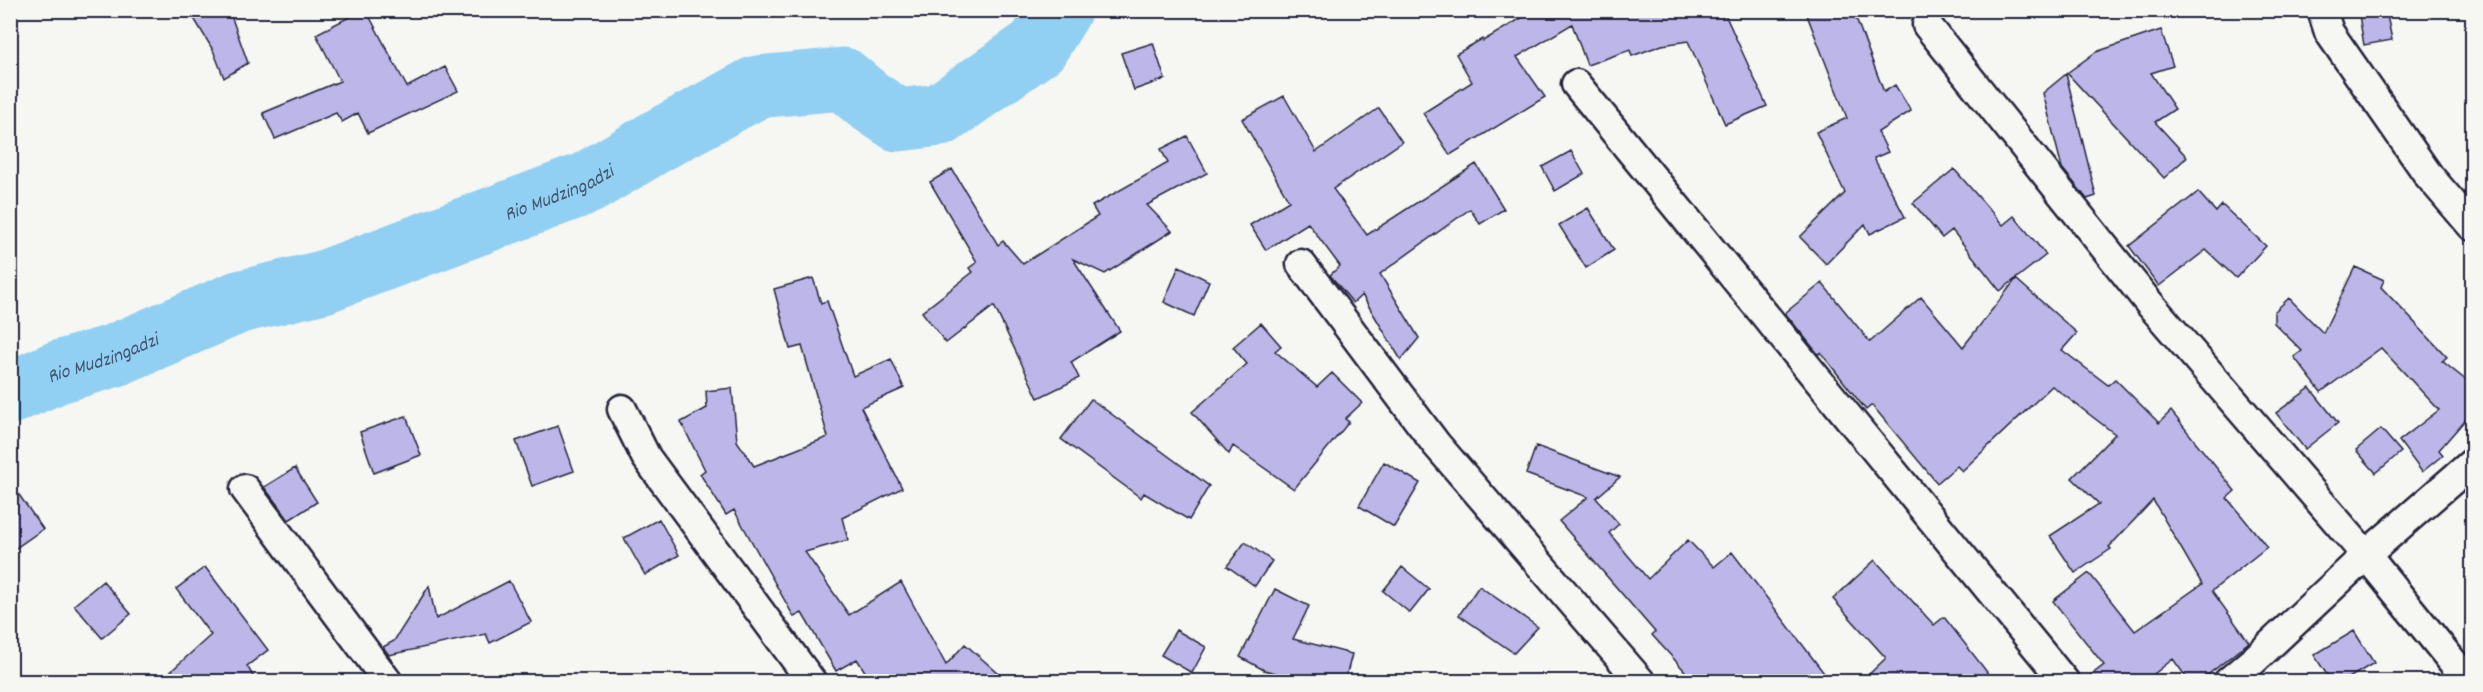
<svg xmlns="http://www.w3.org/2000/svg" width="2483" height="692" font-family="Dekko,sans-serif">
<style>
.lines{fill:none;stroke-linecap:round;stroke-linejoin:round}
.river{stroke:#91d0f2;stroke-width:63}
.building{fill:#bdb7e9;stroke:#22223b;stroke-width:1.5}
.street-casing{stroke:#22223b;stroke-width:33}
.street{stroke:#f6f6f2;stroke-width:28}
.labels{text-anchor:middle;stroke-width:4.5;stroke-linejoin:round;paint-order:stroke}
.water-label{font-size:20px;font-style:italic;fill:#435672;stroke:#f6f6f2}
</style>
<rect width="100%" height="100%" fill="#f6f6f2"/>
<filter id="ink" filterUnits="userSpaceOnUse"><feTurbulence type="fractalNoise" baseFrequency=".0167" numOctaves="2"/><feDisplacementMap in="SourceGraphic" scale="12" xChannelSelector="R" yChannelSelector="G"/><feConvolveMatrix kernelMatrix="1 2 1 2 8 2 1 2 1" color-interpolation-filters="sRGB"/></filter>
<g filter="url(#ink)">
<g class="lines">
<!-- river -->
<path class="river" id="s1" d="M 10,393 L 58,372 L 113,356 L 239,302 L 323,282 L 587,183 L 659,140 L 757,87 L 843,79 L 868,100 L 898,120 L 940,115 L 1038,46 L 1060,10"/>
</g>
<!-- building -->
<path class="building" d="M 189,10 L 229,10 L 248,63 L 224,78 L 213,50 Z
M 363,10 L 366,10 L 407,87 L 445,67 L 458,91 L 368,133 L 358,113 L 342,122 L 336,113 L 275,139 L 263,113 L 340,81 L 316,34 Z
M 1535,10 L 1723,10 L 1767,106 L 1725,124 L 1688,41 L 1662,45 L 1632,56 L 1630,50 L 1587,65 L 1572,24 L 1517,57 L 1545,97 L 1450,155 L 1423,113 L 1472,82 L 1456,54 L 1482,39 L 1483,41 Z
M 1805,10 L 1853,10 L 1884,92 L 1895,85 L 1911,111 L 1878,132 L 1888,152 L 1874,158 L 1905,217 L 1870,234 L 1865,224 L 1826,264 L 1800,237 L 1845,193 L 1816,132 L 1847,118 Z
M 2386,10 L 2392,40 L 2364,45 L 2359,15 Z
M 2161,30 L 2173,66 L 2151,73 L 2175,109 L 2155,122 L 2187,157 L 2164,178 L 2067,73 L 2096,52 Z
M 1153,43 L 1165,79 L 1134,90 L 1121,53 Z
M 2066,74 L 2096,196 L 2087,199 L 2062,168 L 2043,93 Z
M 1284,96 L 1316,152 L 1379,108 L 1402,142 L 1333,189 L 1367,235 L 1476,164 L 1504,209 L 1480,224 L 1470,209 L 1380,274 L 1419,338 L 1401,360 L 1362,295 L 1353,303 L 1330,275 L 1340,266 L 1308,223 L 1266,250 L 1250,225 L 1289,201 L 1242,119 Z
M 1187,136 L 1207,173 L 1147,205 L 1172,231 L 1105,274 L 1073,259 L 1120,331 L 1071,362 L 1079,378 L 1038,398 L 994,306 L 946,343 L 922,312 L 973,272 L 969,268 L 977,262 L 930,182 L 952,169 L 998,245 L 1003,241 L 1023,264 L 1098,216 L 1092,206 L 1168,163 L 1161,149 Z
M 1571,151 L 1584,174 L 1555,191 L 1542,167 Z
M 1954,169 L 2003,225 L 2014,216 L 2046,255 L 2000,291 L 1952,230 L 1942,238 L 1913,203 Z
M 2198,192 L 2216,212 L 2222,205 L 2266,246 L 2236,278 L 2206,250 L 2159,286 L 2129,246 Z
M 1588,208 L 1614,250 L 1586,268 L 1559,225 Z
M 1179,266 L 1209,281 L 1194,316 L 1164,302 Z
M 2355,267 L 2384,280 L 2381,287 L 2447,357 L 2442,361 L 2472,385 L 2472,412 L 2439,450 L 2443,455 L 2422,472 L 2399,441 L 2439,410 L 2381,348 L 2321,392 L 2294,357 L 2302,351 L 2274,323 L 2274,312 L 2289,298 L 2323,333 Z
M 813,278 L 821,303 L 827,301 L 853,376 L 891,359 L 904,388 L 861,407 L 902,488 L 842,518 L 848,540 L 805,552 L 849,615 L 901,582 L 946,665 L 965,644 L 1007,681 L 871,681 L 857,659 L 836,671 L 802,613 L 794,617 L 734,510 L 726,515 L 700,474 L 705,470 L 681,422 L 707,408 L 706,391 L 732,388 L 737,441 L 754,466 L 828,437 L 802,346 L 790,349 L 774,289 Z
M 2016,279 L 2077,333 L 2062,350 L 2108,385 L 2115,379 L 2159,423 L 2171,411 L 2235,491 L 2227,498 L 2267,547 L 2212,591 L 2249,642 L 2200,681 L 2189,681 L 2173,659 L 2145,681 L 2083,681 L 2104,665 L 2053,601 L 2089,573 L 2135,631 L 2202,584 L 2153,500 L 2109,547 L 2111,549 L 2075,573 L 2050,536 L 2099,504 L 2072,478 L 2115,434 L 2052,386 L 1962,471 L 1957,466 L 1937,483 L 1872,405 L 1866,410 L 1821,353 L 1818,354 L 1785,313 L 1822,283 L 1870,342 L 1921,297 L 1963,347 Z
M 1261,323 L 1281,346 L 1275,351 L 1317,387 L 1332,373 L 1362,403 L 1345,419 L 1349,422 L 1294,489 L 1233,446 L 1229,454 L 1192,412 L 1247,364 L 1233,347 Z
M 2310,388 L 2338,423 L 2305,449 L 2276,413 Z
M 1091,399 L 1209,486 L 1189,520 L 1144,493 L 1141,498 L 1061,439 Z
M 406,416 L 421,455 L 374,473 L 360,432 Z
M 558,426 L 574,471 L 532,486 L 516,441 Z
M 2381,429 L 2401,452 L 2376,473 L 2356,450 Z
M 1536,446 L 1620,477 L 1596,498 L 1619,524 L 1609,533 L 1648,579 L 1688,540 L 1714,567 L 1732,552 L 1830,681 L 1694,681 L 1652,635 L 1655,632 L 1559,521 L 1588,497 L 1526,474 Z
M 1384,462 L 1420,483 L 1394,527 L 1359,506 Z
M 295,468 L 317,502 L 289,520 L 264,487 Z
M 10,482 L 43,529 L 10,552 Z
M 659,519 L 679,555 L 645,575 L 624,538 Z
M 1245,542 L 1272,561 L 1255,586 L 1227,566 Z
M 1875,560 L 1934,625 L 1944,617 L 1994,681 L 1862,681 L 1886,658 L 1833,599 Z
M 205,567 L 268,650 L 247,666 L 256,681 L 160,681 L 211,635 L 176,589 Z
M 1402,567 L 1429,589 L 1410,613 L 1383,591 Z
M 103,581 L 131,614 L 102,638 L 74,605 Z
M 509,581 L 531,622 L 490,643 L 486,634 L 389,655 L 383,647 L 394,641 L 429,586 L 436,619 Z
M 1479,586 L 1538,627 L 1514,653 L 1459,615 Z
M 1275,589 L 1309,606 L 1293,639 L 1352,654 L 1345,681 L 1307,681 L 1264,670 L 1240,657 Z
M 1176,630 L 1206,647 L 1192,673 L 1161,655 Z
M 2354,631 L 2374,663 L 2344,681 L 2331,681 L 2314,655 Z"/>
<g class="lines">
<!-- street casing -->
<g class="street-casing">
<path id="street" d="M 2322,10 L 2329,32 L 2429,176 L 2472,226
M 1927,25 L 2149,303 L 2366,555 L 2469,682
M 1576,84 L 2065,682
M 1301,264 L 1436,444 L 1641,682
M 622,409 L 646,457 L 812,682
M 245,489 L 388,682
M 2228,682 L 2254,660 L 2366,555 L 2472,463"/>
</g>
<!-- street -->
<use href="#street" class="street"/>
</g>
</g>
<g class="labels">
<!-- water labels -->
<g class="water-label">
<text dy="7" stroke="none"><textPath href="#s1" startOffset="585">Rio Mudzingadzi</textPath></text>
<text dy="7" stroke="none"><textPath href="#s1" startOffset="99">Rio Mudzingadzi</textPath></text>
</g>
</g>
<!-- margin -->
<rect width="2483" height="692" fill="none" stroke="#f6f6f2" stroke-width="36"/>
<rect x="18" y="18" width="2447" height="656" fill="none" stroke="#22223b" stroke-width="2" filter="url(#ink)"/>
</svg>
